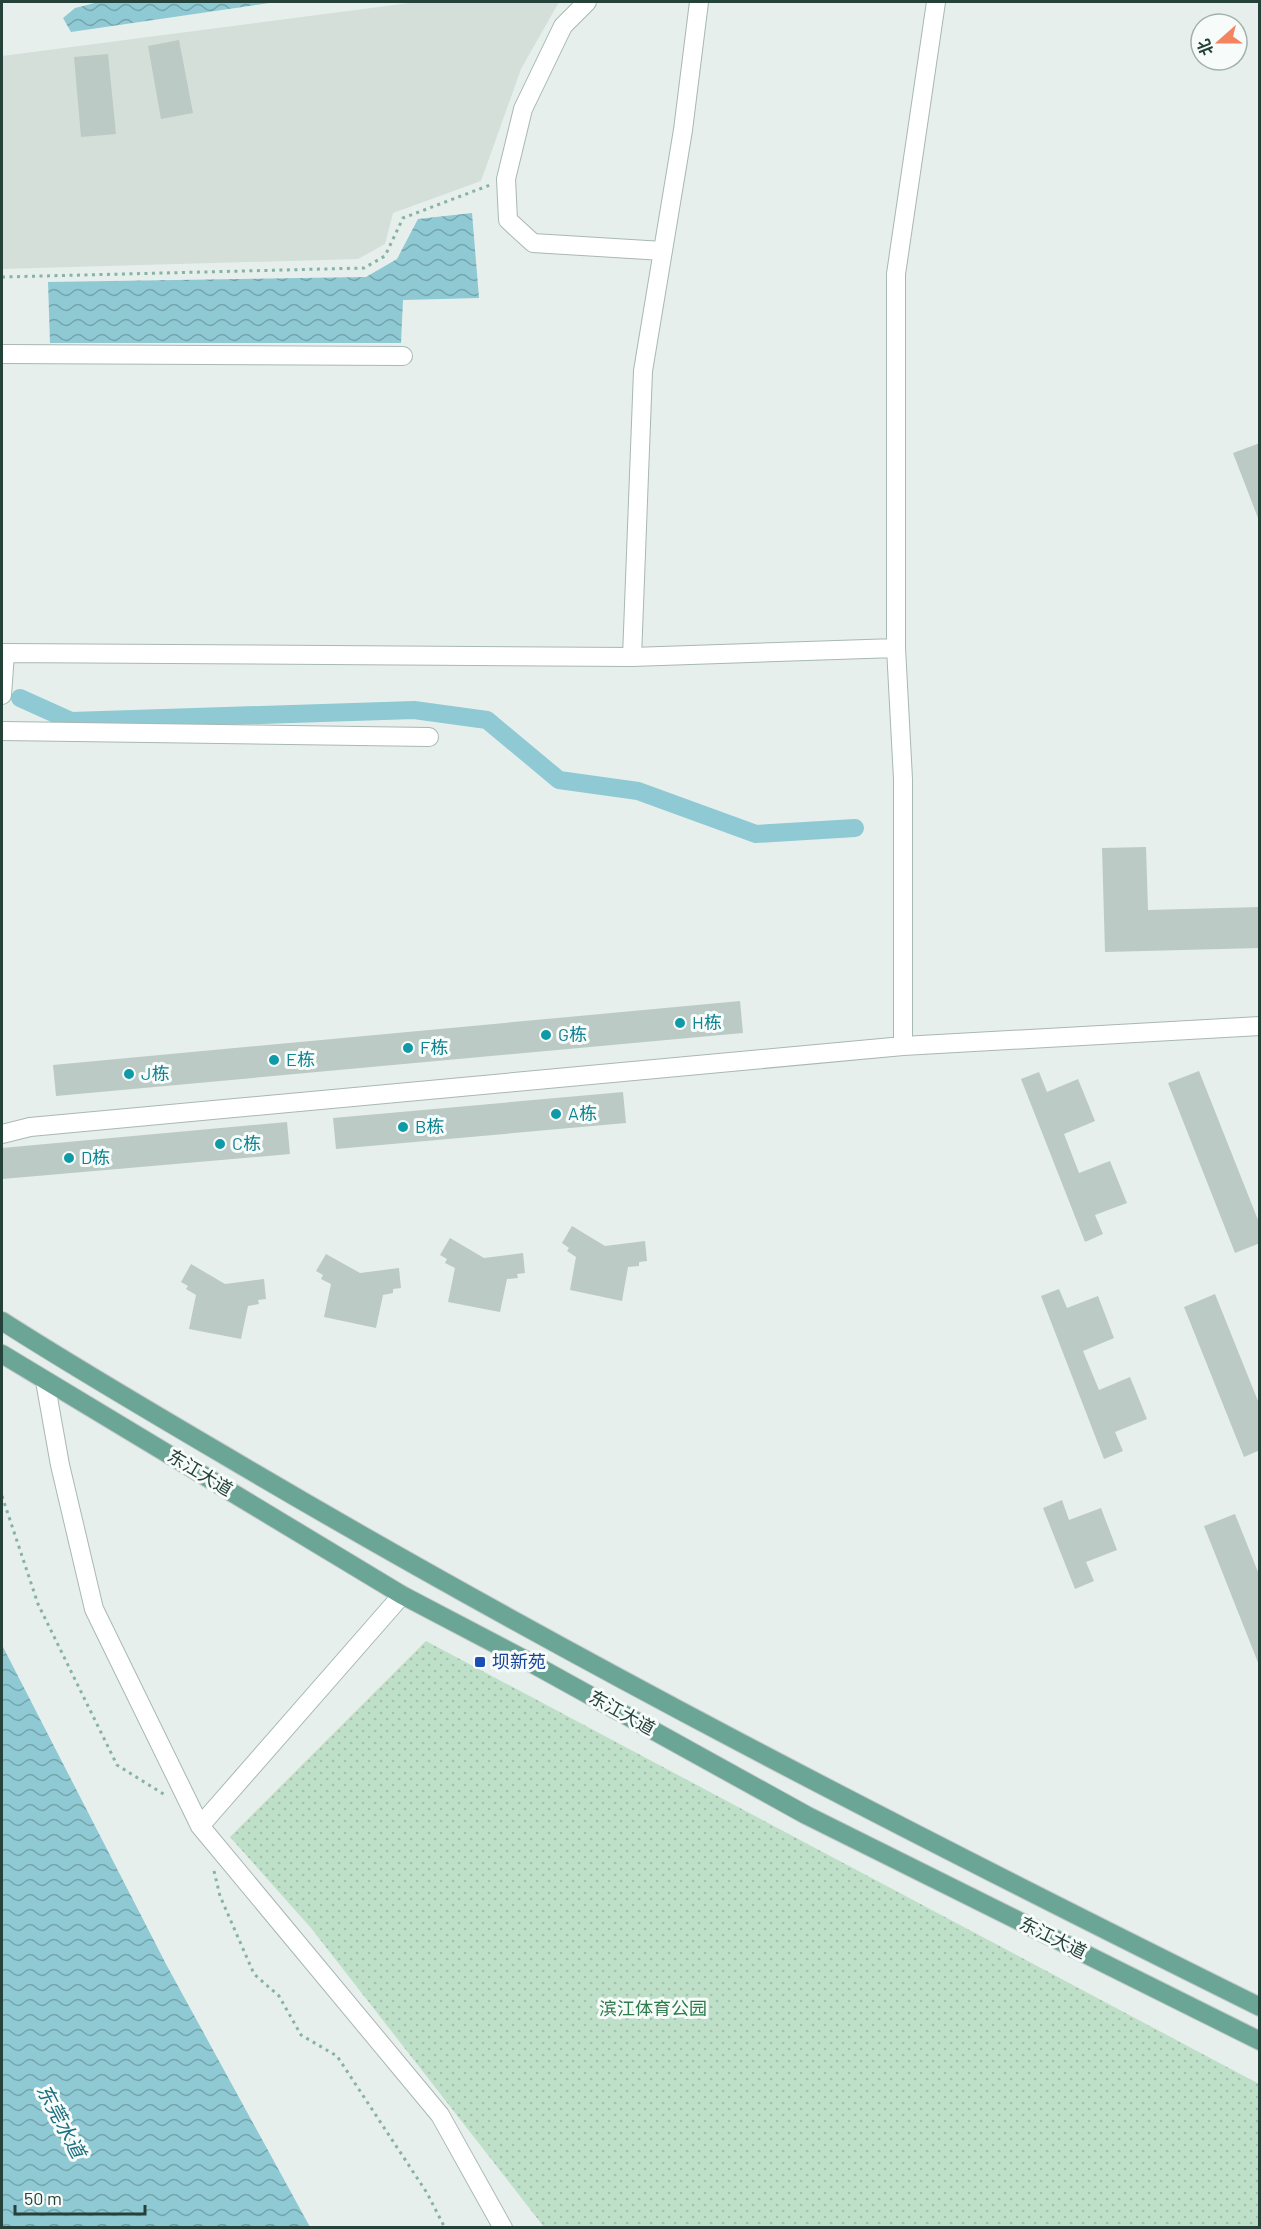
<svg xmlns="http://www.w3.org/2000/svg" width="1261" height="2229" font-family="Barlow,'Noto Sans SC',sans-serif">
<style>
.built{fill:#d4dfda}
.park{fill:url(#park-dots)}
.water{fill:url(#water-waves)}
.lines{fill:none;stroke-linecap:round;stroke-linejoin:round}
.canal{stroke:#8ec9d4;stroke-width:18}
.building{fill:#bbcac4}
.minor-casing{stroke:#a8b8b2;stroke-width:20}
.major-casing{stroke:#c2cac8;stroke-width:20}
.path{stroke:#86b3a5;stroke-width:3;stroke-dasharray:3 4.5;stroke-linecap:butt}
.minor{stroke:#fff;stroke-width:18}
.major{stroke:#6aa596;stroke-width:18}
.culture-dot{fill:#0f9aa8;stroke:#f7fbf9;stroke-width:2}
.transit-dot{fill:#1a4fb4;stroke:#f7fbf9;stroke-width:2}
.labels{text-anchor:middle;stroke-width:6;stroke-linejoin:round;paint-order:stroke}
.culture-label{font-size:18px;fill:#0d838f;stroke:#f7fbf9;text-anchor:start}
.street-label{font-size:18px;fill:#24423a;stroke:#f7fbf9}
.transit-label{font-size:18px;fill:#164399;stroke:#f7fbf9;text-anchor:start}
.park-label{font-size:18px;fill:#2d7a4b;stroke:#f7fbf9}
.water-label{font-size:20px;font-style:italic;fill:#1c6f80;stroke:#f7fbf9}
</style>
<defs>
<pattern id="park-dots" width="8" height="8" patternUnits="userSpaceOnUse" patternTransform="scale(1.5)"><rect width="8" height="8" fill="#bfe0c8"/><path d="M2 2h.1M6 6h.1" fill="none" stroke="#a4c1ad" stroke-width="1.8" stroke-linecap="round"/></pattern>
<pattern id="water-waves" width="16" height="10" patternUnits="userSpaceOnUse" patternTransform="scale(1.5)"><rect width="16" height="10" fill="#8ec9d4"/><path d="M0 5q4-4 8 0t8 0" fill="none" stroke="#74a5ad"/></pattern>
</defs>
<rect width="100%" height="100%" fill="#e6efeb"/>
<!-- built -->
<path class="built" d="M 417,2 L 559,2 L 521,69 L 481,181 L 393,213 L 385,244 L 358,259 L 2,269 L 2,56 Z"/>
<!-- park -->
<path class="park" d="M 426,1641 L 1259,2084 L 1259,2227 L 544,2227 L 311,1928 L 230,1837 Z"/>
<!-- water -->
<path class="water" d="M 99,2 L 276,2 L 71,32 L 63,18 L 75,8 Z
M 472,213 L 479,298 L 403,300 L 401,343 L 50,343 L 48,282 L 366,277 L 397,259 L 418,219 Z
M 2,1645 L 167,1966 L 310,2227 L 2,2227 Z"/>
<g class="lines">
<!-- canal -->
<path class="canal" d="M 20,698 L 71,721 L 414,710 L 487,720 L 559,780 L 638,791 L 756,834 L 855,828"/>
</g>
<!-- building -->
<path class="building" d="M 179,40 L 193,113 L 161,119 L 148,46 Z
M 108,54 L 116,134 L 81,137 L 74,57 Z
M 1260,443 L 1260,517 L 1258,518 L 1233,453 Z
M 1146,847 L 1148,910 L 1260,907 L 1260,948 L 1105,952 L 1102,848 Z
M 740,1001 L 743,1033 L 56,1096 L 53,1065 Z
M 1199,1071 L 1260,1225 L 1260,1243 L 1235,1253 L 1168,1083 Z
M 1039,1072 L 1047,1092 L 1078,1079 L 1095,1121 L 1064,1134 L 1079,1173 L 1110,1161 L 1127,1203 L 1095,1215 L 1103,1234 L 1085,1242 L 1021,1079 Z
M 623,1092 L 626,1123 L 336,1149 L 333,1118 Z
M 287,1122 L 290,1154 L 2,1179 L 2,1148 Z
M 572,1226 L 605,1246 L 645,1241 L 647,1261 L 639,1262 L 639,1266 L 628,1267 L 622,1301 L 570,1290 L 576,1257 L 567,1251 L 569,1248 L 562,1243 Z
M 450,1238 L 484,1258 L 523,1253 L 525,1273 L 517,1274 L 518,1278 L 507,1279 L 500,1312 L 448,1302 L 455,1268 L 445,1263 L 447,1259 L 440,1255 Z
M 326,1254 L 360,1273 L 399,1268 L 401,1288 L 393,1289 L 393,1293 L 383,1295 L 376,1328 L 324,1317 L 331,1284 L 321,1279 L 323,1275 L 316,1271 Z
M 191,1264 L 225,1284 L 264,1279 L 266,1299 L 258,1300 L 259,1304 L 248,1306 L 241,1339 L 189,1329 L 196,1295 L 186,1289 L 188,1286 L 181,1282 Z
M 1059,1289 L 1067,1308 L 1098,1296 L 1114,1338 L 1083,1351 L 1099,1390 L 1130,1377 L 1147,1419 L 1115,1432 L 1123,1451 L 1104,1459 L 1041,1296 Z
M 1215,1294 L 1260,1406 L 1260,1450 L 1244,1457 L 1184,1307 Z
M 1062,1500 L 1069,1520 L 1101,1508 L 1117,1550 L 1086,1562 L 1094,1581 L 1075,1589 L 1043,1508 Z
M 1235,1514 L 1260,1577 L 1259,1665 L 1204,1526 Z"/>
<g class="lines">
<!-- minor casing -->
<g class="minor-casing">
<path id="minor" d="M 587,2 L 563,26 L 523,109 L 506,179 L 508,220 L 533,243 L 663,251
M 2,354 L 403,356
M 2,653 L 632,657 L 896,648
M 632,657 L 643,371 L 683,130 L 699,2
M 2,695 L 5,653
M 2,731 L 429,737
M 903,1046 L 903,779 L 896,648 L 896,274 L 936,2
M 2,1134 L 30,1127 L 903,1046 L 1260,1026
M 45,1381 L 60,1465 L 94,1609 L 200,1826 L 440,2115 L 503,2228
M 200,1826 L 402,1595"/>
</g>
<!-- major casing -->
<g class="major-casing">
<path id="major" d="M 2,1321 C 74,1367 149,1411 224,1455 C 560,1654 909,1833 1260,2007
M 2,1354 L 402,1595 L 524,1659 L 806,1815 L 1260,2041"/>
</g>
<!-- path -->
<path class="path" d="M 2,277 L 364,268 L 385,256 L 403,218 L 490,185
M 2,1496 L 38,1604 L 117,1765 L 165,1795
M 214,1871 L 220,1896 L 254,1974 L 279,1996 L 301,2035 L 337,2056 L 427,2193 L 445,2228"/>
<!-- minor -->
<use href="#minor" class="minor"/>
<!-- major -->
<use href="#major" class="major"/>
</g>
<!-- markers -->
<g class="culture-dot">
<circle cx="680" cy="1023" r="6"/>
<circle cx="546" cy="1035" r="6"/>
<circle cx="408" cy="1048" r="6"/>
<circle cx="274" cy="1060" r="6"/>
<circle cx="129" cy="1074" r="6"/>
<circle cx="556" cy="1114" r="6"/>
<circle cx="403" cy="1127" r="6"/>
<circle cx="220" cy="1144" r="6"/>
<circle cx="69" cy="1158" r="6"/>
</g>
<rect class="transit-dot" x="474" y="1656" width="12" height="12" rx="3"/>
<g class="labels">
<!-- culture labels -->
<g class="culture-label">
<text x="692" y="1029">H栋</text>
<text x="558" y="1041">G栋</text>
<text x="420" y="1054">F栋</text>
<text x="286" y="1066">E栋</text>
<text x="141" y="1080">J栋</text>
<text x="568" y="1120">A栋</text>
<text x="415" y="1133">B栋</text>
<text x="232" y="1150">C栋</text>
<text x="81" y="1164">D栋</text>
</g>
<!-- street labels -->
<g class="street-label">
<text transform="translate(200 1473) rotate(31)" y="6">东江大道</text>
<text transform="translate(622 1713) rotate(29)" y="6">东江大道</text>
<text transform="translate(1053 1938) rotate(26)" y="6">东江大道</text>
</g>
<!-- transit labels -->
<g class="transit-label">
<text x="492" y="1668">坝新苑</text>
</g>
<!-- park labels -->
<g class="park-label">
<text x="653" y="2015">滨江体育公园</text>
</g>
<!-- water labels -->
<g class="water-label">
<text transform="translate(61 2121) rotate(62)" y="7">东莞水道</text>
</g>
</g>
<!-- border -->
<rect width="1261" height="2229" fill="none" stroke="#24423a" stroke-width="6"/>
<!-- north arrow -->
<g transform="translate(1219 42) rotate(249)"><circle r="28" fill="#f7fbf9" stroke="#a3b1ad" stroke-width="1.5"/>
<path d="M0-4.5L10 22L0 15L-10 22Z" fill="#f4845f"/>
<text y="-9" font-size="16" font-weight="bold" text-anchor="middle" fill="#24423a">北</text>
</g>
<!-- scale -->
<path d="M15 2205v9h130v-9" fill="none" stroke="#24423a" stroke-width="3"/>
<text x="24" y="2205" font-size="18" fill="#24423a" stroke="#f7fbf9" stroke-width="4.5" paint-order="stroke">50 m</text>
</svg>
